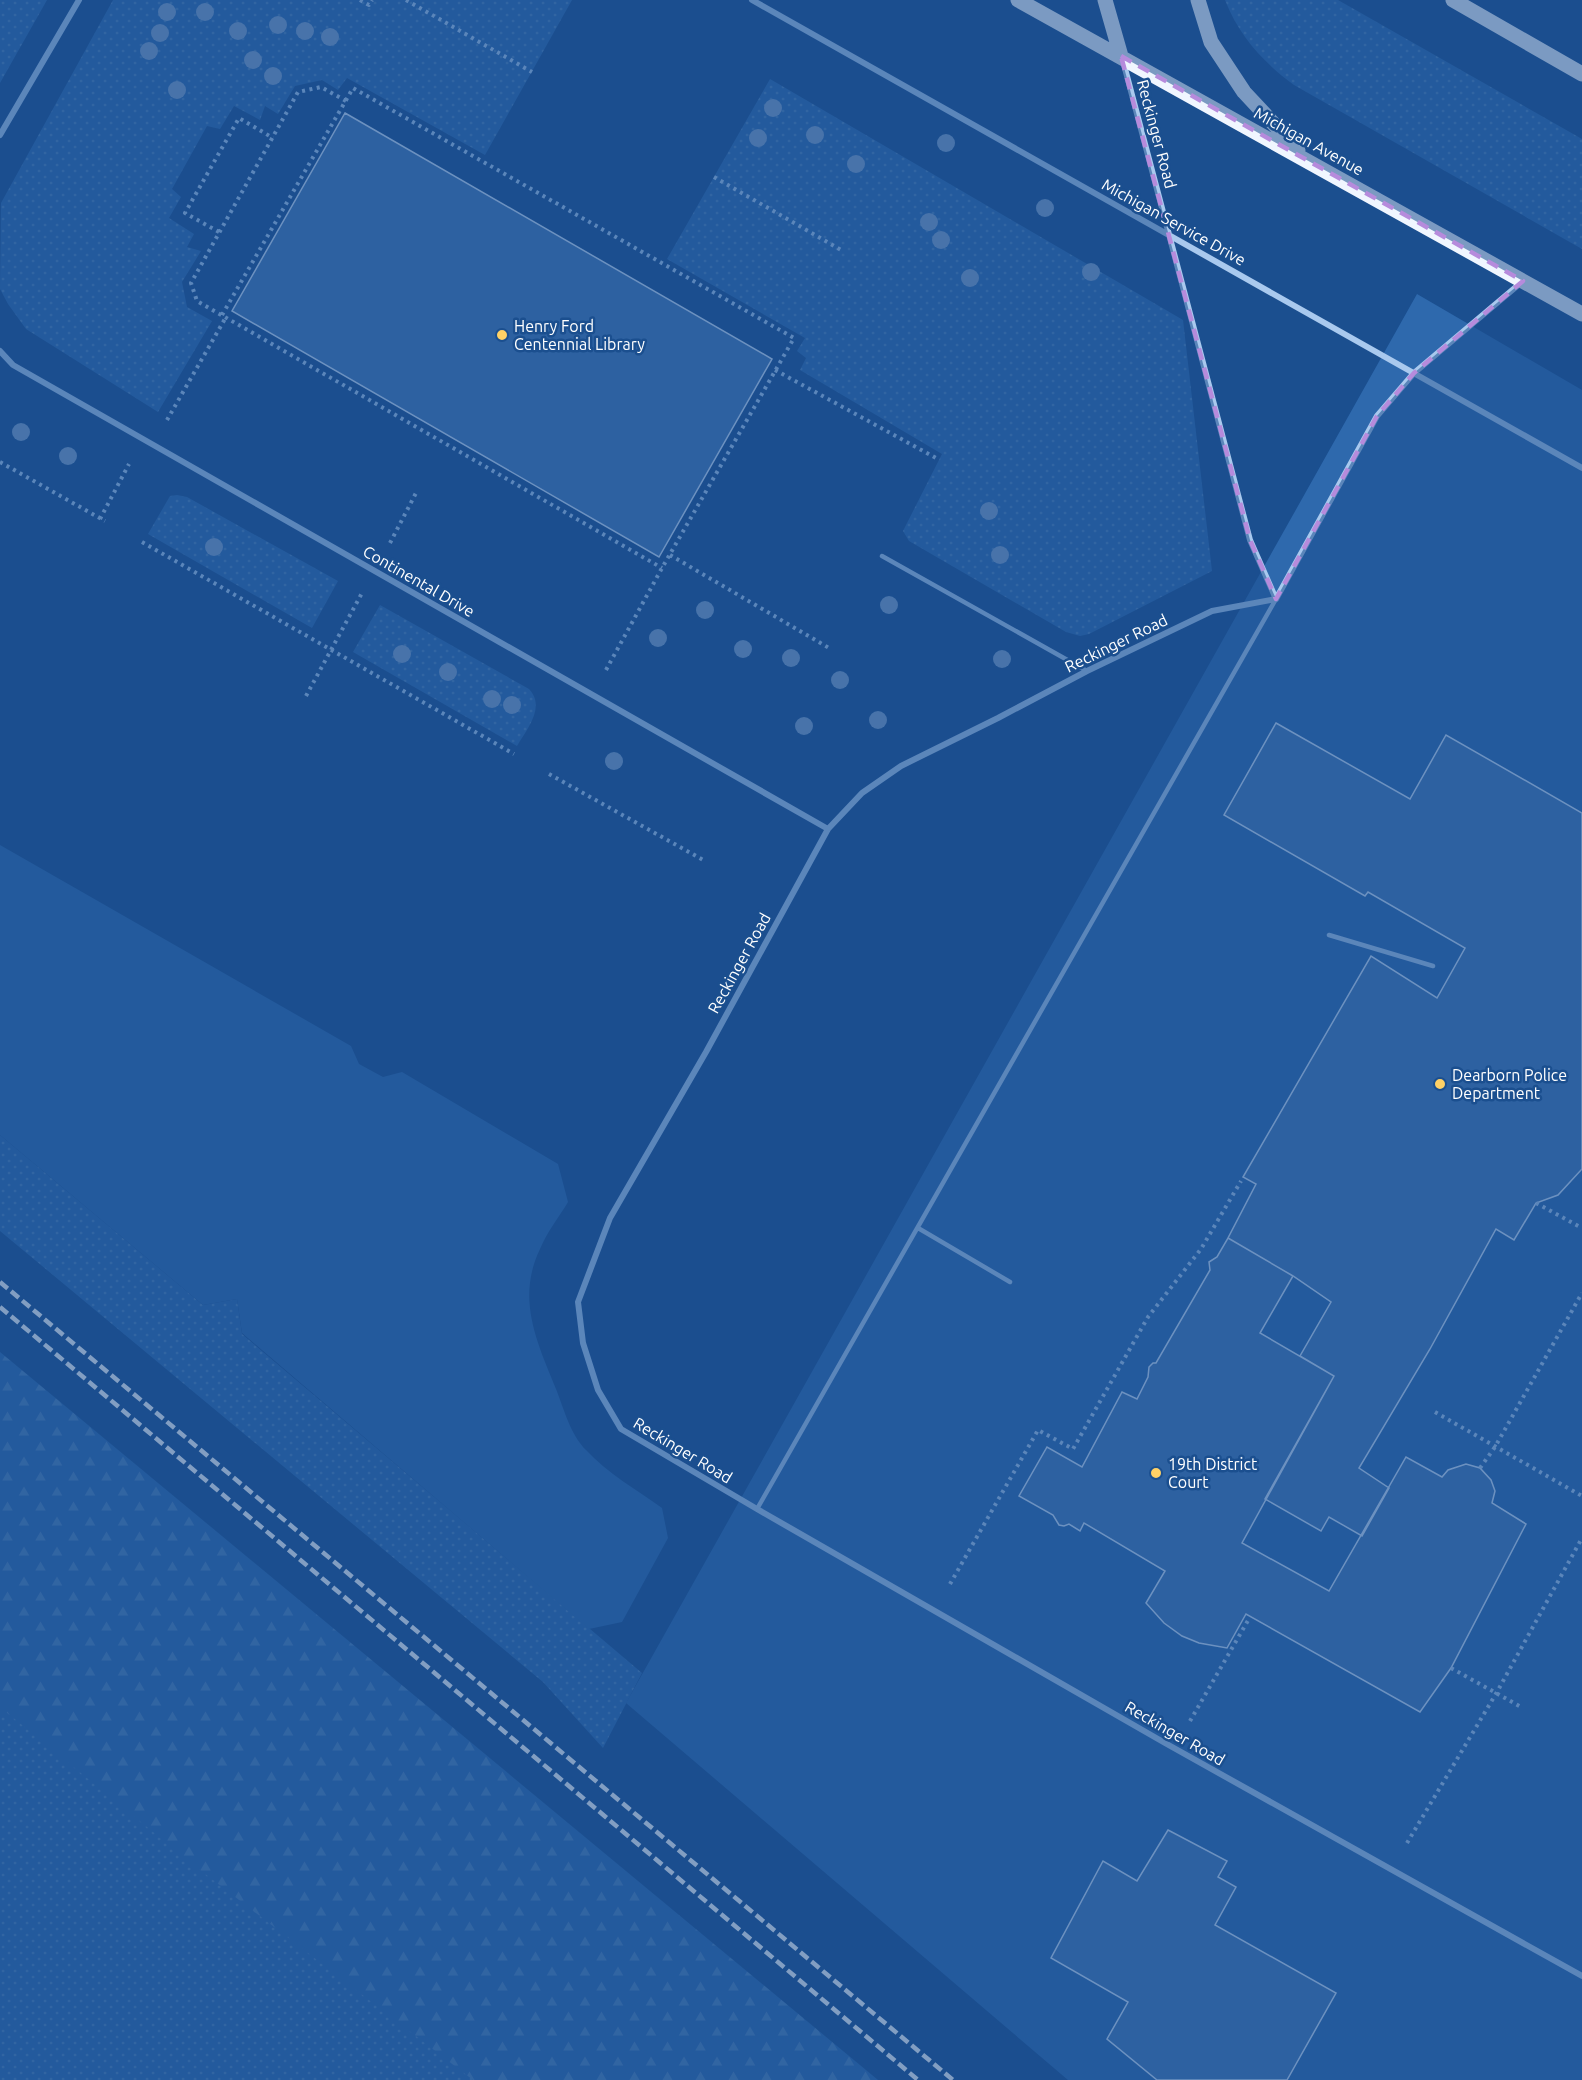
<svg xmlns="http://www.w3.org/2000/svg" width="1582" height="2080" font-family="Ubuntu,sans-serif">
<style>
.grass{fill:url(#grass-dots)}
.forest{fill:url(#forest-firs)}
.green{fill:#2e69ad}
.building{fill:#4478b7;stroke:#cfe3fa;stroke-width:1.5}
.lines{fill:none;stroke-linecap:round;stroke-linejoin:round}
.path{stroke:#a9c9ee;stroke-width:4;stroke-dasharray:3 4.5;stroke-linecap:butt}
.service{stroke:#a9c9ee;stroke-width:4.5}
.minor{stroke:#a9c9ee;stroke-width:6}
.primary{stroke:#f0f6ff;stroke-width:15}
.rail{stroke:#fff;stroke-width:4.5;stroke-dasharray:10 4.5;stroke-linecap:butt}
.tree{fill:#7ea0ca}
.marked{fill:none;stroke:#b68bdc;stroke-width:4.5;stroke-dasharray:12 8;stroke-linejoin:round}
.poi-dot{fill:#ffd166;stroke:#1b4f8f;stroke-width:2}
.labels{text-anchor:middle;stroke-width:5;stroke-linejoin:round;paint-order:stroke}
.street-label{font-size:16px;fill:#fff;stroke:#1b4f8f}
.poi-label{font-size:16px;fill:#fff;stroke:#1b4f8f;text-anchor:start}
</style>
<defs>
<pattern id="grass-dots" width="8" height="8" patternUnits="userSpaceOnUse" patternTransform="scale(1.5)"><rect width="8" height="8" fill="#2e69ad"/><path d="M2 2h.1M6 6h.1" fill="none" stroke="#4d80b9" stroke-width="1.8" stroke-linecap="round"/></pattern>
<pattern id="forest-firs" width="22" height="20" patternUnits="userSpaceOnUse" patternTransform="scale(1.5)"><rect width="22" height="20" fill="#2e69ad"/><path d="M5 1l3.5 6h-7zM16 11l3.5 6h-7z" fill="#4d80b9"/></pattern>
</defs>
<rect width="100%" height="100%" fill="#1b4f8f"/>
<!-- grass -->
<path class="grass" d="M 0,0 L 47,0 L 0,83 Z
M 113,0 L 572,0 L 485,155 L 347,78 L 338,90 L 322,80 L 295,86 L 278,114 L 265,106 L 260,120 L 234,106 L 220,129 L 207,126 L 172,189 L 181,197 L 169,218 L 194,234 L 187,247 L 201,251 L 182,282 L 187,307 L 212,321 L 158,412 L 26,329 L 8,304 L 0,289 L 1,203 Z
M 1225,0 L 1338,0 L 1582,139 L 1582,249 L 1294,85 C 1263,62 1239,36 1225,0 Z
M 770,79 L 1183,320 L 1212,571 L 1089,634 L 1080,636 L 1066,632 L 909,541 L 903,531 L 942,454 L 800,370 L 806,358 L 797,351 L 805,338 L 667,259 Z
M 177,495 L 187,497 L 338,581 L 312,628 L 148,534 L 170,496 Z
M 380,605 L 529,689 C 546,707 527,729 517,746 L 353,652 Z
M 0,1135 L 203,1305 L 237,1299 L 242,1334 L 642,1673 L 603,1748 L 543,1682 L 0,1231 Z
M 0,1591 L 586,2080 L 0,2080 Z"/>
<!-- forest -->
<path class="forest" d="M 0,1352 L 878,2080 L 473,2080 L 191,1863 L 0,1707 Z"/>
<!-- green -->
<path class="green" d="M 1417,294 L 1582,390 L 1582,2080 L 1068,2080 L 626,1703 Z
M 0,845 L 351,1046 L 359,1064 L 383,1077 L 402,1072 L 558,1164 L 568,1202 C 559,1217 547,1232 540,1249 C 516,1299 537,1342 556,1389 C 564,1409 570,1434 586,1450 C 607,1473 637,1490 662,1508 L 668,1538 L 622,1622 L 589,1629 L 242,1333 L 237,1299 L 203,1305 L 0,1135 Z"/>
<!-- building -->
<path class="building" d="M 345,113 L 772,359 L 659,557 L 232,311 Z
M 1276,723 L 1410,799 L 1446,735 L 1582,813 L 1582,1169 L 1558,1195 L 1536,1203 L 1514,1240 L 1496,1229 L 1430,1349 L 1359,1468 L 1389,1488 L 1362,1536 L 1329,1517 L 1321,1531 L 1265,1499 L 1334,1376 L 1300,1356 L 1331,1302 L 1293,1276 L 1228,1238 L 1256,1184 L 1243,1177 L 1371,956 L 1437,998 L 1465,948 L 1368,892 L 1365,896 L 1224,815 Z
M 1228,1238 L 1293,1276 L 1260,1333 L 1334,1376 L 1242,1543 L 1329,1591 L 1406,1457 L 1442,1477 L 1448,1470 L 1466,1464 L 1480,1468 L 1491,1480 L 1495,1491 L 1492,1503 L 1526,1524 L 1451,1668 L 1420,1712 L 1246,1614 L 1227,1648 L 1199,1643 L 1182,1636 L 1164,1623 L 1146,1603 L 1165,1571 L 1084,1523 L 1080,1531 L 1069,1524 L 1064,1526 L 1059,1525 L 1053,1515 L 1019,1496 L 1047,1447 L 1082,1467 L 1122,1392 L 1137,1399 L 1148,1377 L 1149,1367 L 1153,1363 L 1156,1363 L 1210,1270 L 1209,1262 L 1217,1257 Z
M 1168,1830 L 1227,1861 L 1218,1877 L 1236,1887 L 1215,1925 L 1336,1993 L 1287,2080 L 1157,2080 L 1107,2039 L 1128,2002 L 1051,1958 L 1103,1861 L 1137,1881 Z"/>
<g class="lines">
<!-- path -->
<path class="path" d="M 360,0 L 369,5 L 372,0
M 406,0 L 532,72
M 346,101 L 321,87 L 298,92 L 191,283 L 197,301 L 662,568
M 714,177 L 843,251
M 219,232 L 185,213 L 239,118 L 273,138
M 222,315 L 353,88 L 794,338 L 662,568 L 606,670
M 775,370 L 936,458
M 167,420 L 226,317
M 0,462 L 105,521
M 100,519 L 129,464
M 142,542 L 514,754
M 390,543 L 417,491
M 670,555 L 829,648
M 306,696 L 362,593
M 549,774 L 705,861
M 1536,1203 L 1582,1228
M 1435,1412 L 1582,1496
M 1480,1468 L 1495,1447 L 1582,1293
M 950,1584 L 1038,1430 L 1073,1449 L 1148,1317 L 1201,1249 L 1241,1181
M 1451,1668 L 1523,1708
M 1190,1721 L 1250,1617
M 1407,1843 L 1497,1692 L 1582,1538"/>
<!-- service -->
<path class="service" d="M 882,556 L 1087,671
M 1329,935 L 1433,966
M 918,1228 L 1010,1282
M 757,1509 L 1276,599"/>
<!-- minor -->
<path class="minor" d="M 752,0 L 1582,468
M 1123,61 L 1250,540 L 1276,599
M 0,135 L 79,0
M 0,351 L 13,365 L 828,829
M 1276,599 L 1212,611 L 1087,671 L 998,718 L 901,766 L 862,793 L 828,829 L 706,1052 L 610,1218 L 578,1302 L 583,1343 L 598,1390 L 621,1429 L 757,1509 L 1165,1743 L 1582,1976
M 1276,599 L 1377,416 L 1414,373 L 1523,281"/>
<!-- primary -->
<path class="primary" d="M 1018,0 L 1582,314
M 1105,0 L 1121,56
M 1198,0 L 1211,42 L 1244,92 L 1298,150
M 1453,0 L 1582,74"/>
<!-- rail -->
<path class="rail" d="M 0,1282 L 953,2080
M 0,1307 L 918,2080"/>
</g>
<!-- trees -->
<g class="tree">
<circle cx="167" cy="12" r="9"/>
<circle cx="205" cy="12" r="9"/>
<circle cx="278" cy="25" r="9"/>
<circle cx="238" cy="31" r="9"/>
<circle cx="305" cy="31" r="9"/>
<circle cx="160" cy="33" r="9"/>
<circle cx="330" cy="37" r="9"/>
<circle cx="149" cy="51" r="9"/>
<circle cx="253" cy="60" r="9"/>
<circle cx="273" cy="76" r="9"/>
<circle cx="177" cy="90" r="9"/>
<circle cx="773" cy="108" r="9"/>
<circle cx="815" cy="135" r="9"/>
<circle cx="758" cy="138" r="9"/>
<circle cx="946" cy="143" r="9"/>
<circle cx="856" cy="164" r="9"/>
<circle cx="1045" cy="208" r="9"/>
<circle cx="929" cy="222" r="9"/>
<circle cx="941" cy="240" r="9"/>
<circle cx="1091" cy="272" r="9"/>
<circle cx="970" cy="278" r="9"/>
<circle cx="21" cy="432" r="9"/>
<circle cx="68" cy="456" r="9"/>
<circle cx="989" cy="511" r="9"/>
<circle cx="214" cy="547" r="9"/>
<circle cx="1000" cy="555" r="9"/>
<circle cx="889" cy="605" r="9"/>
<circle cx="705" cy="610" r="9"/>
<circle cx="658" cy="638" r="9"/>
<circle cx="743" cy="649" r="9"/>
<circle cx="402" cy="654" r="9"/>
<circle cx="791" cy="658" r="9"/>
<circle cx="1002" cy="659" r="9"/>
<circle cx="448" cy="672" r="9"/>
<circle cx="840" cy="680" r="9"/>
<circle cx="492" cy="699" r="9"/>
<circle cx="512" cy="705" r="9"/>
<circle cx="878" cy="720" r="9"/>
<circle cx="804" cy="726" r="9"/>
<circle cx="614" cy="761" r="9"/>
</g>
<!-- marked area -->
<path d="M0 0H1582V2080H0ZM 1121,56 L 1523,281 L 1414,373 L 1377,416 L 1276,599 L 1250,540 Z" fill="#1b4f8f" fill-opacity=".55" fill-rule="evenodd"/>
<path class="marked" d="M 1121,56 L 1523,281 L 1414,373 L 1377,416 L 1276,599 L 1250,540 Z"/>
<!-- markers -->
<g class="poi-dot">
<circle cx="502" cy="335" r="6"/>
<circle cx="1440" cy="1084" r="6"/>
<circle cx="1156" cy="1473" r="6"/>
</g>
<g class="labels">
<!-- street labels -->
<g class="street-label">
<text transform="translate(1157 134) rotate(75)" y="6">Reckinger Road</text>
<text transform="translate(1309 141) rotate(29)" y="6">Michigan Avenue</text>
<text transform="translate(1174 222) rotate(29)" y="6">Michigan Service Drive</text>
<text transform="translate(419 581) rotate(30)" y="6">Continental Drive</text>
<text transform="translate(1116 643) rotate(-26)" y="6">Reckinger Road</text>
<text transform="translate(739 963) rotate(-61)" y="6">Reckinger Road</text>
<text transform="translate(683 1450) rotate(31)" y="6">Reckinger Road</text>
<text transform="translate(1175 1733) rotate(30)" y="6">Reckinger Road</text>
</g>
<!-- poi labels -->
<g class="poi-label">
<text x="514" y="332">Henry Ford<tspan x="514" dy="18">Centennial Library</tspan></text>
<text x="1452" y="1081">Dearborn Police<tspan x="1452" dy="18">Department</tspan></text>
<text x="1168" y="1470">19th District<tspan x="1168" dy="18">Court</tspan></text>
</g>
</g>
</svg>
